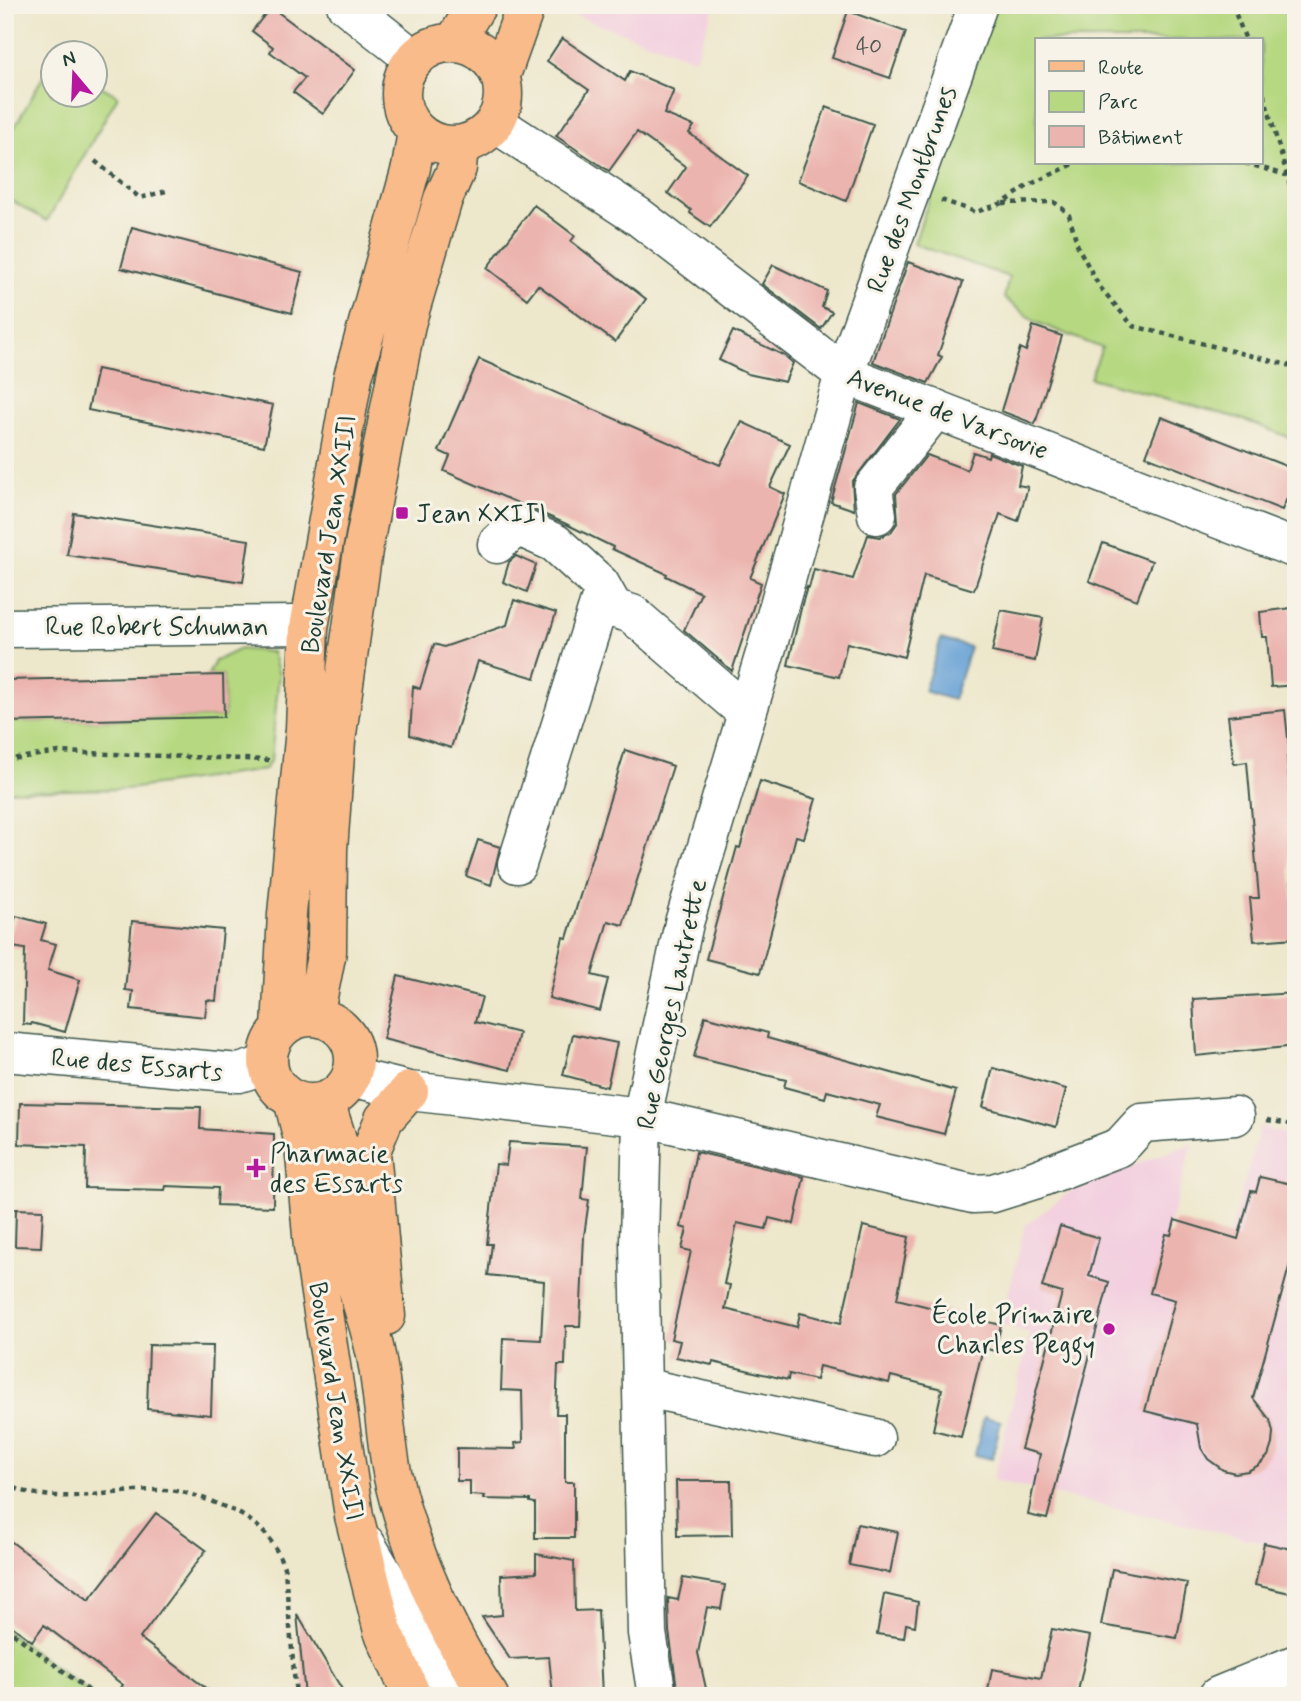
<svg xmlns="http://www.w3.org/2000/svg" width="1301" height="1701" font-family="Mynerve,sans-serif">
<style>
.built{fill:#f3cfdf}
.green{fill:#b6d880;stroke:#6a8a5a;stroke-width:2;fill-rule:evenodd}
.water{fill:#66a0d5;stroke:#426e84;stroke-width:2}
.building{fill:#ecb4af}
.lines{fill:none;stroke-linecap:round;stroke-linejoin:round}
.minor-casing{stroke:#3e564b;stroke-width:41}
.major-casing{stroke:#3e564b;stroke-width:41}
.path{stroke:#3e564b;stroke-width:4.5;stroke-dasharray:5 5;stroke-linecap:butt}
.minor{stroke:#fff;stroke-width:38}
.major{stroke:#fabb8b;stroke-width:38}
.poi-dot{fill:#b5179e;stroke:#f7f3e8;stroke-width:2.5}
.labels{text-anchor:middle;stroke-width:6;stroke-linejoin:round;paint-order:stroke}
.number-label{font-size:23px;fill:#525b53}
.street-label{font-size:26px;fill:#1f3d34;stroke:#f7f3e8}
.poi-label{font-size:26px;fill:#1f3d34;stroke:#f7f3e8;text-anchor:start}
</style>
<rect width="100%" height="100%" fill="#f7f3e8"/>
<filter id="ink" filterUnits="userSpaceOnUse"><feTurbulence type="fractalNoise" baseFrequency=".0143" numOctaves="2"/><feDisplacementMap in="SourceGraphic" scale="14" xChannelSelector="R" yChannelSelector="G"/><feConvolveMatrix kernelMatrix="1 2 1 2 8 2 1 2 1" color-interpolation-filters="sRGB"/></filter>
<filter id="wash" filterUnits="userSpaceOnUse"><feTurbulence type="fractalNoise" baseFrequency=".00686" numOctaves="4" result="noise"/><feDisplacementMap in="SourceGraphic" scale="28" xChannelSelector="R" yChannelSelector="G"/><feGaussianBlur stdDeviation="1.57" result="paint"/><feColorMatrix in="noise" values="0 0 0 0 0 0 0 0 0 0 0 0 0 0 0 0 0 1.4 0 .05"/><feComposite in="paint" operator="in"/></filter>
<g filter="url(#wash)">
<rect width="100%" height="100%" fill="#ede7cb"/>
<!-- built -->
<path class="built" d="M 568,5 L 715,5 L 695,59 L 565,12 Z
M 1260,1127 L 1296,1136 L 1296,1550 L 993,1480 L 1030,1333 L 1001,1325 L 1025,1226 L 1074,1188 L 1193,1143 L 1150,1293 L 1208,1310 Z"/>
<!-- green -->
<path class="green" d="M 995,5 L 1296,5 L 1296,440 L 1242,419 L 1090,378 L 1102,348 L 1036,322 L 1004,298 L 1009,277 L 914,244 ZM 1037,40 L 1261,40 L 1261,163 L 1037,163 Z
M 52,61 L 52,94 L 94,94 L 95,83 L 118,96 L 47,221 L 5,197 L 5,144 Z
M 240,649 L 272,652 L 279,674 L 271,760 L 264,770 L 128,789 L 5,791 L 5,722 L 224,717 L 223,675 L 208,675 L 215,661 Z
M 5,1630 L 93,1696 L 21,1696 L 5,1684 Z"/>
<!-- water -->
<path class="water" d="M 941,639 L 970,647 L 953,700 L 924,691 Z
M 984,1417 L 1001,1421 L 992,1459 L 975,1455 Z"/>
<g id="blocks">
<!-- building -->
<path class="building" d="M 271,7 L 355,70 L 323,114 L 293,92 L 305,78 L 270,52 L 273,47 L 252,31 Z
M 848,11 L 906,32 L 890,78 L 832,58 Z
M 562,38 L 625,81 L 630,71 L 674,90 L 664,114 L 694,126 L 689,133 L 748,176 L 710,227 L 690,213 L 691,210 L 668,193 L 686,167 L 637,132 L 609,171 L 556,136 L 589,90 L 547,61 Z
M 826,107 L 873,124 L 846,201 L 798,181 Z
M 534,205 L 575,236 L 571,241 L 646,299 L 615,342 L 538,285 L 527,299 L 487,268 Z
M 132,227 L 302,272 L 292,313 L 121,268 Z
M 908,262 L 963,282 L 938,355 L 942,357 L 928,383 L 873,362 Z
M 773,265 L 827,291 L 822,307 L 832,312 L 821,329 L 762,284 Z
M 1033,326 L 1062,336 L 1035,424 L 1001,411 L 1020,348 L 1026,351 Z
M 733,331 L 785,356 L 793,363 L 785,382 L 748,374 L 719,360 Z
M 479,359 L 720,465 L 742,422 L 790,444 L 770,487 L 785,494 L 750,578 L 761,583 L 732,671 L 684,630 L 701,593 L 666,576 L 667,574 L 612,549 L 613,547 L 564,523 L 444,471 L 450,456 L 439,451 Z
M 97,369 L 273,405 L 264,446 L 88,410 Z
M 859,403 L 900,419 L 852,482 L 854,510 L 831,502 Z
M 1161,417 L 1296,470 L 1296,477 L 1282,510 L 1146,456 Z
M 973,452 L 988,457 L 989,453 L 1022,466 L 1018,485 L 1028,487 L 1018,521 L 1000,514 L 974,590 L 924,575 L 904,657 L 847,643 L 839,677 L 788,665 L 802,604 L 807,587 L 809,588 L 814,569 L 853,579 L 868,535 L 880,537 L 891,532 L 898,522 L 896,494 L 927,455 L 967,470 Z
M 74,513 L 249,540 L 243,582 L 67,555 Z
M 1103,543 L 1152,561 L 1137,600 L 1089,581 Z
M 516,556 L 536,565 L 527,592 L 503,582 L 509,562 Z
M 514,600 L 556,613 L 535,678 L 478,661 L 451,748 L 410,735 L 413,686 L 420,689 L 434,644 L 444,647 L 507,625 Z
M 1292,608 L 1293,626 L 1296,626 L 1296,685 L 1271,687 L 1267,637 L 1262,637 L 1260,612 Z
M 1001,610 L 1043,618 L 1035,661 L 992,652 Z
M 223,675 L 224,717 L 5,722 L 5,680 Z
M 1285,710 L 1290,757 L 1287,757 L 1292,816 L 1294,816 L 1296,830 L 1296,852 L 1289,852 L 1296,938 L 1254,941 L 1250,898 L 1259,898 L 1247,762 L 1234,764 L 1228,716 Z
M 625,750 L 673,766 L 623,925 L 608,921 L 592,975 L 608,979 L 600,1011 L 549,998 L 563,937 L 567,938 Z
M 760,781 L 816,799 L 804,838 L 796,836 L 760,973 L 706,959 L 737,847 L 740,848 Z
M 478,840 L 500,847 L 491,885 L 466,876 Z
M 16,916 L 46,924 L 41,940 L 56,944 L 48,970 L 80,980 L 65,1032 L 32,1023 L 31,1025 L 23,1024 L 25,949 L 7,946 Z
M 132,921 L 223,930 L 216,1001 L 207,1000 L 205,1017 L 131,1009 L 133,991 L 125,990 Z
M 398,976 L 482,997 L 475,1022 L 519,1033 L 510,1070 L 383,1039 Z
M 1296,993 L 1296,1046 L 1196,1056 L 1193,999 Z
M 705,1016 L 768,1033 L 767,1038 L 956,1091 L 944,1134 L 876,1117 L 880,1105 L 827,1091 L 825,1098 L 784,1087 L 786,1080 L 694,1057 Z
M 573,1034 L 617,1043 L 607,1087 L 563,1075 Z
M 993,1068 L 1066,1089 L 1056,1127 L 983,1107 Z
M 20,1103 L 201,1107 L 200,1129 L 274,1134 L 273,1207 L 217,1205 L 218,1188 L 166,1186 L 165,1190 L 85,1188 L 86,1147 L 19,1144 Z
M 509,1142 L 587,1147 L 582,1199 L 589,1200 L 584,1236 L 580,1326 L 566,1326 L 565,1365 L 558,1365 L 556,1414 L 565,1414 L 565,1482 L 574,1482 L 574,1538 L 535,1538 L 535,1503 L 530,1502 L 530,1500 L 484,1499 L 485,1496 L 470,1495 L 470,1481 L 457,1481 L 457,1448 L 516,1449 L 515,1443 L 523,1442 L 522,1391 L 501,1390 L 503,1338 L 541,1340 L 544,1281 L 488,1275 L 492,1244 L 487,1244 L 496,1164 L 506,1165 Z
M 696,1152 L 804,1177 L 794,1224 L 769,1218 L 766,1229 L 737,1223 L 724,1284 L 730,1285 L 725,1309 L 797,1327 L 800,1313 L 841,1323 L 863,1226 L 909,1237 L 897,1299 L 1001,1325 L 995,1351 L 983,1348 L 961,1437 L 933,1430 L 942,1389 L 891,1376 L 889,1383 L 819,1366 L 816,1380 L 789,1374 L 788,1380 L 713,1362 L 712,1365 L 676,1357 L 680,1341 L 671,1339 L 691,1251 L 682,1249 L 687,1229 L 681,1227 Z
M 1260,1177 L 1296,1185 L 1296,1242 L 1253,1398 L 1270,1420 L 1273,1432 L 1272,1444 L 1268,1456 L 1259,1465 L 1248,1471 L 1235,1473 L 1223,1470 L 1208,1459 L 1201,1448 L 1197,1424 L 1145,1411 L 1175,1300 L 1150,1293 L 1166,1234 L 1171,1235 L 1175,1220 L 1238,1239 L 1251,1191 L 1256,1192 Z
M 16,1209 L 43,1210 L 41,1247 L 15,1246 Z
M 1060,1226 L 1099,1238 L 1089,1276 L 1109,1282 L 1047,1519 L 1028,1515 L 1040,1454 L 1021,1449 L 1062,1293 L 1042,1287 Z
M 149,1345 L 213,1346 L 211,1415 L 147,1409 Z
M 676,1481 L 731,1481 L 732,1535 L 677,1536 Z
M 156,1513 L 206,1550 L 140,1638 L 216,1696 L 115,1696 L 123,1685 L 44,1625 L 32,1641 L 5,1621 L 5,1537 L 89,1600 Z
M 857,1524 L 898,1532 L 890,1573 L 849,1565 Z
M 1264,1543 L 1296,1550 L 1296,1569 L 1290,1593 L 1255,1585 Z
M 536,1554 L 574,1561 L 575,1611 L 598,1610 L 602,1696 L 553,1696 L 549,1657 L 510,1659 L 482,1617 L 502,1615 L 501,1575 L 536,1573 Z
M 1112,1569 L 1187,1583 L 1177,1638 L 1101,1625 Z
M 683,1578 L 725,1585 L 721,1609 L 707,1607 L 698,1653 L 707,1693 L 693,1696 L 678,1696 L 669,1631 L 668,1598 L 678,1600 Z
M 884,1594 L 918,1602 L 915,1626 L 906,1624 L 904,1638 L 877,1634 Z
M 297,1614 L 346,1696 L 305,1696 Z
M 1052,1629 L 1090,1636 L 1077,1696 L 987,1696 L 992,1669 L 1041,1678 Z"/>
</g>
</g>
<g filter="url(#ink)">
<use href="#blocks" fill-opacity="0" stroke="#3e564b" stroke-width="2"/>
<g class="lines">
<!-- minor casing -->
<g class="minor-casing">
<path id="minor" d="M 346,5 L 414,59
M 495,123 L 639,217 L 844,374 L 1296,549
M 877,515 L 873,488 L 936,409
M 497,544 L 517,526 L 555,543 L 600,584 L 614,609
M 5,628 L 297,625 L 309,628
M 517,864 L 599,604 L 632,614 L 747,713
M 5,1052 L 239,1073 L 268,1064
M 351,1077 L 409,1091 L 642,1117 L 973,1194 L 993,1193 L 1034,1180 L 1120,1147 L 1142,1123 L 1235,1116
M 642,1387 L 875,1438
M 366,1544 L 407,1614 L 449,1696
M 657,1696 L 647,1633 L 639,1242 L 642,1117 L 684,923 L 770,637 L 844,374 L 978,5
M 1218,1696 L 1296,1664"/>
</g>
<!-- major casing -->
<g class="major-casing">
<path id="major" d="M 454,42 L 477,5
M401 94a51 51 0 1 1 102 0a51 51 0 1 1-102 0Z
M 501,75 L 526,5
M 314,1017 L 327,951 L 328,850 L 336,741 L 363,550 L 406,324 L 443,199 L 457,168 L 459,145
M268 1060a43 43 0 1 1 86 0a43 43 0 1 1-86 0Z
M 281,1029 L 287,914 L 305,729 L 309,628 L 353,377 L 411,168 L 417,131
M 293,1099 L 304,1144 L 313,1247 L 354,1516 L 383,1631 L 412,1696
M 326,1101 C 329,1119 337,1134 340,1152 C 348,1186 346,1223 351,1258 C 356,1293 371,1326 377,1361 C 384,1399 385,1439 393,1477 C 408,1546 449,1638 489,1696
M 386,1316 L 371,1151 L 384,1119 L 409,1091"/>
</g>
<!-- path -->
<path class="path" d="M 1232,5 L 1246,40
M 1261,85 L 1296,206
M 95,161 L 140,198 L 166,191
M 1245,163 L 1286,175
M 941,200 L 976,212 L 1003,203 L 1029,185 L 1076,163
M 1003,203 L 1054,202 L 1063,209 L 1069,215 L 1078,247 L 1099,286 L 1133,326 L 1296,367
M 5,760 L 59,752 L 269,760
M 1267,1120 L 1296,1125
M 5,1484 C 54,1508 111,1489 163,1490 C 184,1490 206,1499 225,1507 C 258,1521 273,1537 285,1570 L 296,1696
M 5,1627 L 96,1696
M 5,1695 L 6,1696"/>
<!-- minor -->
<use href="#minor" class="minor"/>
<!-- major -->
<use href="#major" class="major"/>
</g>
</g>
<!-- markers -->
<g class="poi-dot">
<rect x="395" y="506" width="14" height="14" rx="3.5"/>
<path d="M252.5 1157.5h7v7h7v7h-7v7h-7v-7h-7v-7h7z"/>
<circle cx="1109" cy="1329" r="7"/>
</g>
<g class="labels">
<!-- number labels -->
<g class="number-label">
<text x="869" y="53">40</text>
</g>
<!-- street labels -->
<g class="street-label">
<text transform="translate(911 189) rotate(-70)" y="9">Rue des Montbrunes</text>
<text transform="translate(948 413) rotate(21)" y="9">Avenue de Varsovie</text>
<text transform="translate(328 534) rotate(-81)" y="9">Boulevard Jean XXIII</text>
<text x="157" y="635">Rue Robert Schuman</text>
<text transform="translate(671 1004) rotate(-78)" y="9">Rue Georges Lautrette</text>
<text transform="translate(137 1064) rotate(5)" y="9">Rue des Essarts</text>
<text transform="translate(337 1401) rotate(81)" y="9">Boulevard Jean XXIII</text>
</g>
<!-- poi labels -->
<g class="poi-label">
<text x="416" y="522">Jean XXIII</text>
<text x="270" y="1162">Pharmacie<tspan x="270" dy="30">des Essarts</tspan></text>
<text x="1095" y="1323" text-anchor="end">École Primaire<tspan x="1095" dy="30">Charles Peggy</tspan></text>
</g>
</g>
<!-- margin -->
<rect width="1301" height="1701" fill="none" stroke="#f7f3e8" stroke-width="28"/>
<!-- legend -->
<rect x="1035" y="38" width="228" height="126" fill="#f7f3e8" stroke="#a1aaa0" stroke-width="2"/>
<rect x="1049" y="61" width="35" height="10" fill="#fabb8b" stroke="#a1aaa0" stroke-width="2"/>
<text x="1098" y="74" font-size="21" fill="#1f3d34">Route</text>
<rect x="1049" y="91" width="35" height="21" fill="#b6d880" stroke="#a1aaa0" stroke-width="2"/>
<text x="1098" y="108" font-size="21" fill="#1f3d34">Parc</text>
<rect x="1049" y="126" width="35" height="21" fill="#ecb4af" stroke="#a1aaa0" stroke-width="2"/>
<text x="1098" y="144" font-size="21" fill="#1f3d34">Bâtiment</text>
<!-- north arrow -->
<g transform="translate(74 74) rotate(341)"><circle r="33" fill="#f7f3e8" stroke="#a1aaa0" stroke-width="2"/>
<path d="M0-5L12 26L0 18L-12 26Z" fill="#b5179e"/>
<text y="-10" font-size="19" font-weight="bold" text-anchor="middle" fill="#1f3d34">N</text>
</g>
</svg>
